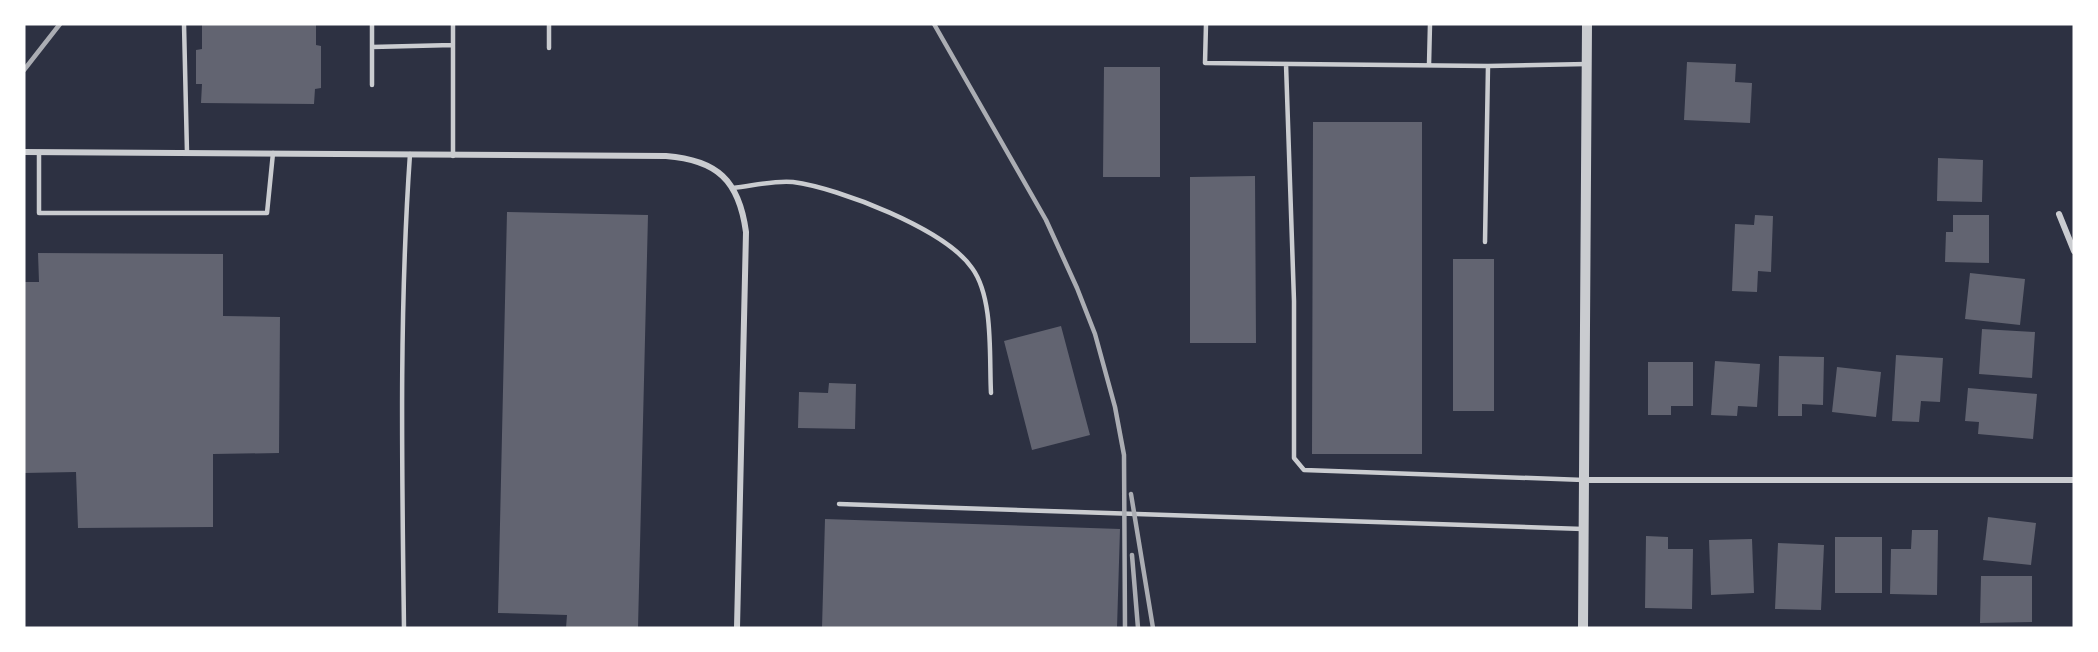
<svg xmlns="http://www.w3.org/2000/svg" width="2098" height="652" font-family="'Varela Round',sans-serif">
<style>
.building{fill:#626471}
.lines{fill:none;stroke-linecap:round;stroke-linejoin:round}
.service{stroke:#caccd0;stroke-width:4.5}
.minor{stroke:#caccd0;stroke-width:6}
.tertiary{stroke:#caccd0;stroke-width:10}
.rail{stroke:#abadb3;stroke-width:4.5}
</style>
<rect width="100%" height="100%" fill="#2d3142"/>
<!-- building -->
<path class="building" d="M 202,24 L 316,24 L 316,45 L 321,46 L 321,88 L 315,89 L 314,104 L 201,103 L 202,84 L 196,84 L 196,50 L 202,49 Z
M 1687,62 L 1736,64 L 1735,82 L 1752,83 L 1750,123 L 1684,120 Z
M 1104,67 L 1160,67 L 1160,177 L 1103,177 Z
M 1313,122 L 1422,122 L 1422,454 L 1312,454 Z
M 1938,158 L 1983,160 L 1982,202 L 1937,201 Z
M 1255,176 L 1256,343 L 1190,343 L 1190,177 Z
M 507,212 L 648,215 L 638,628 L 566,628 L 567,615 L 498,613 Z
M 1755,215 L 1773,216 L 1771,272 L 1758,271 L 1757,292 L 1732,291 L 1735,224 L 1754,225 Z
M 1953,215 L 1989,215 L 1989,263 L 1945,262 L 1946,232 L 1953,232 Z
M 38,253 L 223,254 L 223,316 L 280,317 L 279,453 L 213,454 L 213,527 L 78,528 L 76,472 L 24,473 L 24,282 L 39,282 Z
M 1453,259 L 1494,259 L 1494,411 L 1453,411 Z
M 1970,273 L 2025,279 L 2020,325 L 1965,319 Z
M 1061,326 L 1090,435 L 1032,450 L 1004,341 Z
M 1982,329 L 2035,332 L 2032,378 L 1979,374 Z
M 1896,355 L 1943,358 L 1940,402 L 1921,401 L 1919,422 L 1892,421 Z
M 1779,356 L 1824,357 L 1823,405 L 1802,404 L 1802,416 L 1778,416 Z
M 1715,361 L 1760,364 L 1757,407 L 1738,406 L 1737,416 L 1711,415 Z
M 1648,362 L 1693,362 L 1693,406 L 1671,406 L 1671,415 L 1648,415 Z
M 1837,367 L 1881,372 L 1876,417 L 1832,412 Z
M 829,383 L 856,384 L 855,429 L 798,428 L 799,392 L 828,393 Z
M 1968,388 L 2037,394 L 2033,439 L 1978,434 L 1979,422 L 1965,421 Z
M 1988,517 L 2036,523 L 2031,565 L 1983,560 Z
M 825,519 L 1120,529 L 1117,628 L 822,628 Z
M 1912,530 L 1938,530 L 1937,595 L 1890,594 L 1891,549 L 1911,549 Z
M 1646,536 L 1668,537 L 1668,549 L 1693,549 L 1692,609 L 1645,608 Z
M 1835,537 L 1882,537 L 1882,593 L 1835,593 Z
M 1752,539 L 1754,593 L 1711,595 L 1709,540 Z
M 1778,543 L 1824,545 L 1821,610 L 1775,609 Z
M 1981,576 L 2032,576 L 2032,622 L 1980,623 Z"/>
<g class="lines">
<!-- service -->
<path class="service" d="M 184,24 L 187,153
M 372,24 L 372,85
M 1206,24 L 1205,63 L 1488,66
M 372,47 L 453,45
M 549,48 L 549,24
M 1286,64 L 1294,301 L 1294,458 L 1304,470 L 1584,480
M 1429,65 L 1430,24
M 39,152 L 39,213 L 267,213 L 273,153
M 453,156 L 453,24
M 733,188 C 752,186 774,180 793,182 C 839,188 945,229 972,268 C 994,298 989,357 991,393
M 1485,242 L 1488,66 L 1587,64
M 839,504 L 1583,529
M 404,628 C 402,470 399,312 410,154"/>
<!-- minor -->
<path class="minor" d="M 24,152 L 666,156 C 717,160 739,180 746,232 L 737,628
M 2059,214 L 2074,251
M 1584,480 L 2074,480"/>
<!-- tertiary -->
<path class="tertiary" d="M 1583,628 L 1587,24"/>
<!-- rail -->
<path class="rail" d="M 934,24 L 1046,220 L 1077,288 L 1095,334 L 1115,407 L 1124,455 L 1125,628
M 24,70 L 60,24
M 1131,494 L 1153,628
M 1132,555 L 1138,628"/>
</g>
<!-- border -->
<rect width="2098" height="652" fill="none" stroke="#ffffff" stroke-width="51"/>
</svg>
